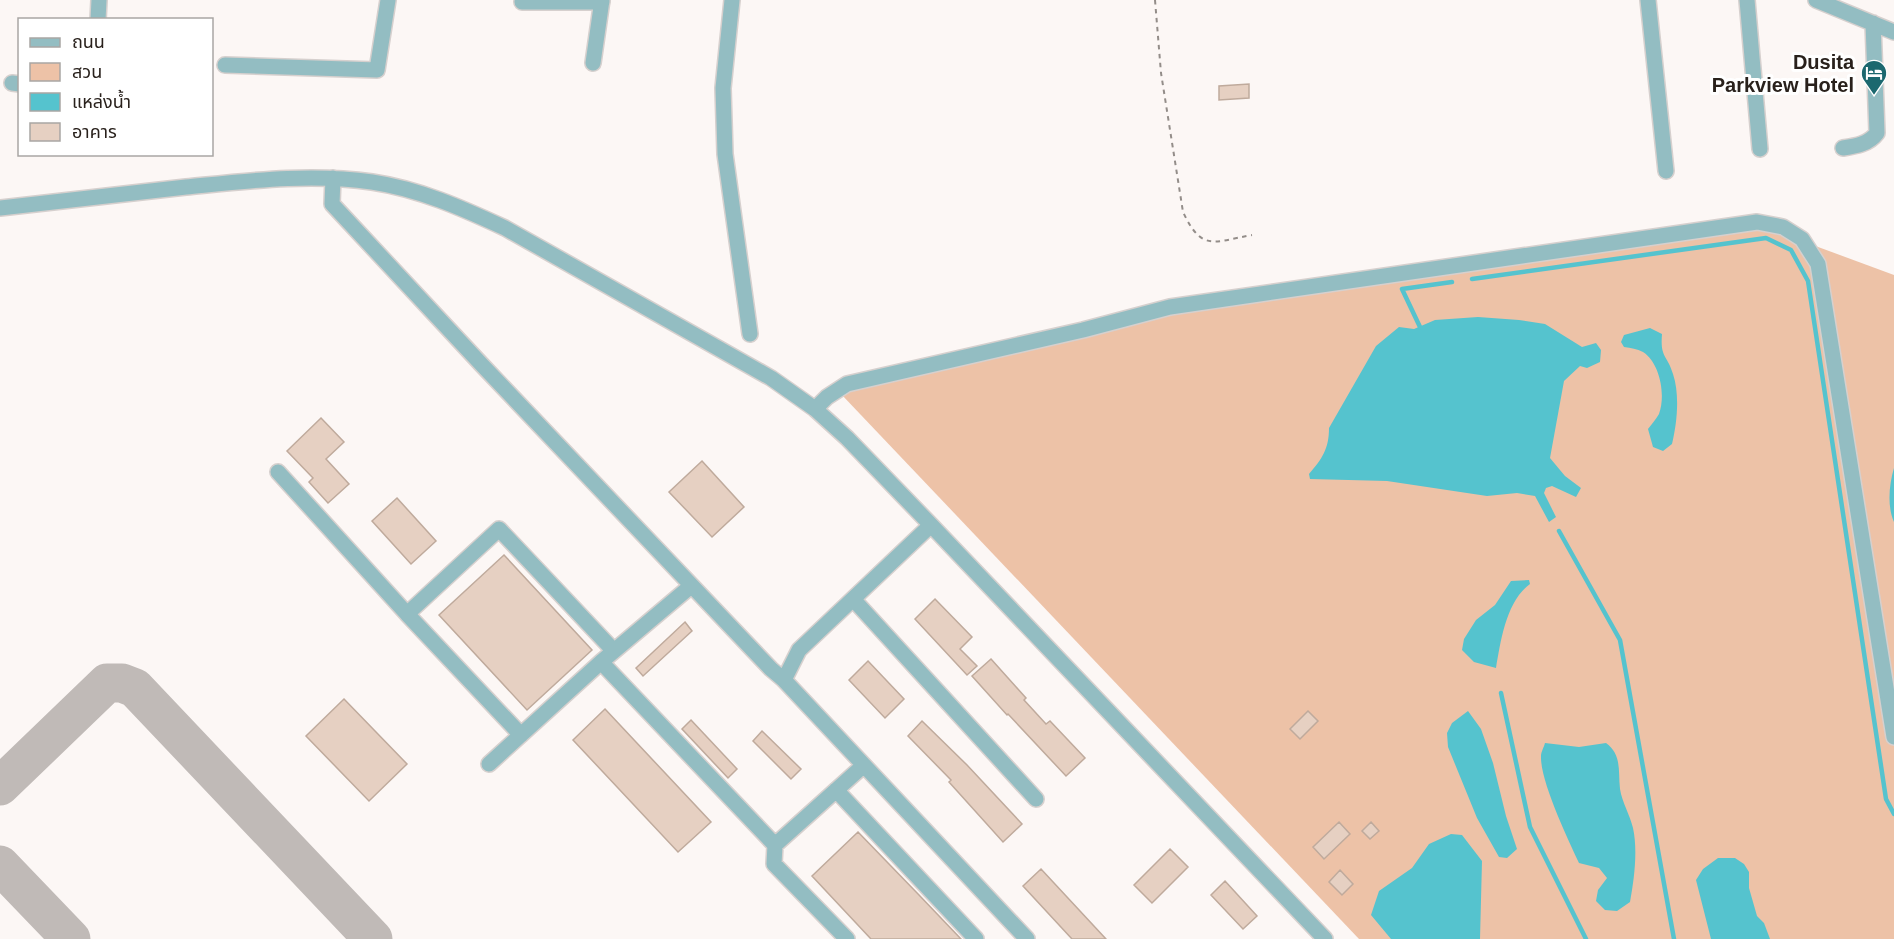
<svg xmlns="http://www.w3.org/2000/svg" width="1894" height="939" font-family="Helvetica,'Noto Sans Thai',sans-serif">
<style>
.green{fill:#edc2a7}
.water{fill:#55c3ce}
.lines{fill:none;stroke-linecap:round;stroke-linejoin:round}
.stream{stroke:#55c3ce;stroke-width:4.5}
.taxiway{stroke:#c0bab7;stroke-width:39}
.building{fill:#e6d0c2;stroke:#bfaa9c;stroke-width:1.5}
.minor-casing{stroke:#d6d0ce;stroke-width:18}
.path{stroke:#938d89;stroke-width:2;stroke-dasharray:4.5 4.5;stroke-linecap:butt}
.minor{stroke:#93bdc2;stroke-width:15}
.labels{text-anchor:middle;stroke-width:6;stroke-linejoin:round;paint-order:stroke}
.poi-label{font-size:20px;font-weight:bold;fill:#29211c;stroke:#fff;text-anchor:end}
</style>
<rect width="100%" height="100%" fill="#fcf7f5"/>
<!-- green -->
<path class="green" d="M 1759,230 L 1783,234 L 1894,275 L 1894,939 L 1359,939 L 841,394 L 850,387 L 1172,311 Z"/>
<!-- water -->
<path class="water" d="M 1478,317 L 1519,320 L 1545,324 L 1582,347 L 1596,343 L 1601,350 L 1600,362 L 1587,368 L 1580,366 L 1564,381 L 1550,458 L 1565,476 L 1581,488 L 1576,497 L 1552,486 L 1546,488 L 1544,493 L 1556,517 L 1549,522 L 1535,496 L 1517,493 L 1487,496 L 1387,481 L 1310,479 L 1309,474 C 1322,459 1329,449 1329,428 L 1376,346 L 1399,327 L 1414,329 L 1435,320 Z
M 1650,328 L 1662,334 C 1660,358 1667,354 1673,374 C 1680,395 1677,423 1672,444 L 1663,451 L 1653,447 L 1648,429 C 1651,425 1656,419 1659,414 C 1666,395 1660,363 1643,352 C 1637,349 1631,348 1624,347 L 1621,342 L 1624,335 Z
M 1894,468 L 1894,522 C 1887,506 1889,485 1894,468 Z
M 1529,580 L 1530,584 C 1506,602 1501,640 1496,668 L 1474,662 L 1462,650 L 1464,639 L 1476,620 L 1495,605 L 1511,581 Z
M 1468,711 L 1481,729 L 1493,763 L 1506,816 L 1517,849 L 1507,858 L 1499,857 L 1477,818 L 1448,747 L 1447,733 L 1452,723 Z
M 1545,743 L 1579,747 L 1606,743 C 1622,755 1618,770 1620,789 C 1622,802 1630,815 1633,828 C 1638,851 1634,880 1630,902 L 1617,911 L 1605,910 L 1596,901 L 1598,890 L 1607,878 L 1599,868 L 1579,863 C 1568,839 1540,781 1541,756 C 1541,752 1544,747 1545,743 Z
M 1451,834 L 1462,835 L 1482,861 L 1480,939 L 1391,939 L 1371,915 L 1379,891 L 1412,868 L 1429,844 Z
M 1718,858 L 1735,858 L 1744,864 L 1749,872 L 1749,888 L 1757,916 L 1764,923 L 1770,939 L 1711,939 L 1696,880 L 1703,869 Z"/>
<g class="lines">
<!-- stream -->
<path class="stream" d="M 1472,279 L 1766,238 L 1791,250 L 1808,281 L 1886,799 L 1894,814
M 1420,327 L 1402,289 L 1452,282
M 1559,531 L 1620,640 L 1674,939
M 1501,693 L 1530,827 L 1586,939"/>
<!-- taxiway -->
<path class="taxiway" d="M 0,786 L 107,683 L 122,683 L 135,688 L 373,939
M 0,865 L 71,939"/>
</g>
<!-- building -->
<path class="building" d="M 1249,84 L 1249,98 L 1219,100 L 1219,86 Z
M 321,418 L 344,442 L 326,459 L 349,484 L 328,503 L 309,482 L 313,478 L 287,451 Z
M 702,461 L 744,507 L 712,537 L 669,492 Z
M 397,498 L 436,541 L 411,564 L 372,521 Z
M 504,555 L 592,650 L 527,710 L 439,615 Z
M 935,599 L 972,637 L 960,649 L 977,666 L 967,675 L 915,619 Z
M 685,622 L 692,631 L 643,676 L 636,668 Z
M 991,659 L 1026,698 L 1024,700 L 1046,724 L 1050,721 L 1085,758 L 1066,776 L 1008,714 L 1007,715 L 972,676 Z
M 868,661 L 904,699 L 885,718 L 849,680 Z
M 344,699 L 407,764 L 369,801 L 306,736 Z
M 605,709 L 711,822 L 678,852 L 573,740 Z
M 1308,711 L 1318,721 L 1300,739 L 1290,729 Z
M 691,720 L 737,769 L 728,778 L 682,729 Z
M 922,721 L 967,765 L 1022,824 L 1003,842 L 949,782 L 951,780 L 908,736 Z
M 762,731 L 801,769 L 791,779 L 753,741 Z
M 1339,822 L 1350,834 L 1324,859 L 1313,847 Z
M 1371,822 L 1379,831 L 1370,839 L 1362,831 Z
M 858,832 L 919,895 L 961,939 L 871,939 L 812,876 Z
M 1170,849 L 1188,867 L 1152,903 L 1134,885 Z
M 1041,869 L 1106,939 L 1072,939 L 1023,886 Z
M 1340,870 L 1353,884 L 1342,895 L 1329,882 Z
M 1225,881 L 1257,916 L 1243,929 L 1211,895 Z"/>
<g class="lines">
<!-- minor casing -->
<g class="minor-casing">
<path id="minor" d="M 732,0 L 723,88 L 725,154 L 750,334
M 1648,0 L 1666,171
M 1747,0 L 1760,149
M 1816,0 L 1894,32
M 522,2 L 602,2
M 98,20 L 99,0
M 593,63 L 602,0
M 225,65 L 377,70 L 388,0
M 12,83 L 20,84
M 1843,148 C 1856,146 1869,144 1877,133 L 1873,23
M 333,178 L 332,204 L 482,365 L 771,669 L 784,680
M 0,208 C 62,201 124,194 186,187 C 247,181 310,173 372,182 C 419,189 462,208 505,228 L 771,378 L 815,409 L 847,438 L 931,525 L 1325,939
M 815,409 L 827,397 L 847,384 L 1083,330 L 1170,307 L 1757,222 L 1783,227 L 1802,239 L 1818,264 L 1894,737
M 278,472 L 407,614
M 931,525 L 799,650 L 784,680 L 1027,939
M 853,599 L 1036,799
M 601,662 L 775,845
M 521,735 L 407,614 L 499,529 L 614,651
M 489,764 L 601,662 L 691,586
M 836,790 L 976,939
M 847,939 L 774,864 L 775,845 L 863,766"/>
</g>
<!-- path -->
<path class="path" d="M 1155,0 L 1161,73 L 1183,212 C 1202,252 1213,242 1252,235"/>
<!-- minor -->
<use href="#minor" class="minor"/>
</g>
<!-- icons -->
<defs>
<g id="hotel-pin" transform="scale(1.35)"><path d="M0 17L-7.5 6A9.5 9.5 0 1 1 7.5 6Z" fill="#1c686f" stroke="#fff"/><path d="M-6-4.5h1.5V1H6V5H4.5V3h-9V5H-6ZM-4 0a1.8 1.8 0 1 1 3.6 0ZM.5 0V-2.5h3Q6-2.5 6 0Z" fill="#fff"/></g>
</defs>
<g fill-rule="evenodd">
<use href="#hotel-pin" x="1874" y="73"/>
</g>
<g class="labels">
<!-- poi labels -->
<g class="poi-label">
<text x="1854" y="69">Dusita<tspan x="1854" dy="23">Parkview Hotel</tspan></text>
</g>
</g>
<!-- legend -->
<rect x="18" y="18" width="195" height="138" fill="#ffffff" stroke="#a9a6a4" stroke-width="1.5"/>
<rect x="30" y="38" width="30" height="9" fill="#93bdc2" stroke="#a9a6a4" stroke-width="1.5"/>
<text x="72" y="48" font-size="18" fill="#29211c">ถนน</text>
<rect x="30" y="63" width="30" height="18" fill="#edc2a7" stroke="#a9a6a4" stroke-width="1.5"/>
<text x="72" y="78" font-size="18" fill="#29211c">สวน</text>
<rect x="30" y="93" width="30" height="18" fill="#55c3ce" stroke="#a9a6a4" stroke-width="1.5"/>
<text x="72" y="108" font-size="18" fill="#29211c">แหล่งน้ำ</text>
<rect x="30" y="123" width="30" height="18" fill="#e6d0c2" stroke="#a9a6a4" stroke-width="1.5"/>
<text x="72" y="138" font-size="18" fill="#29211c">อาคาร</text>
</svg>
